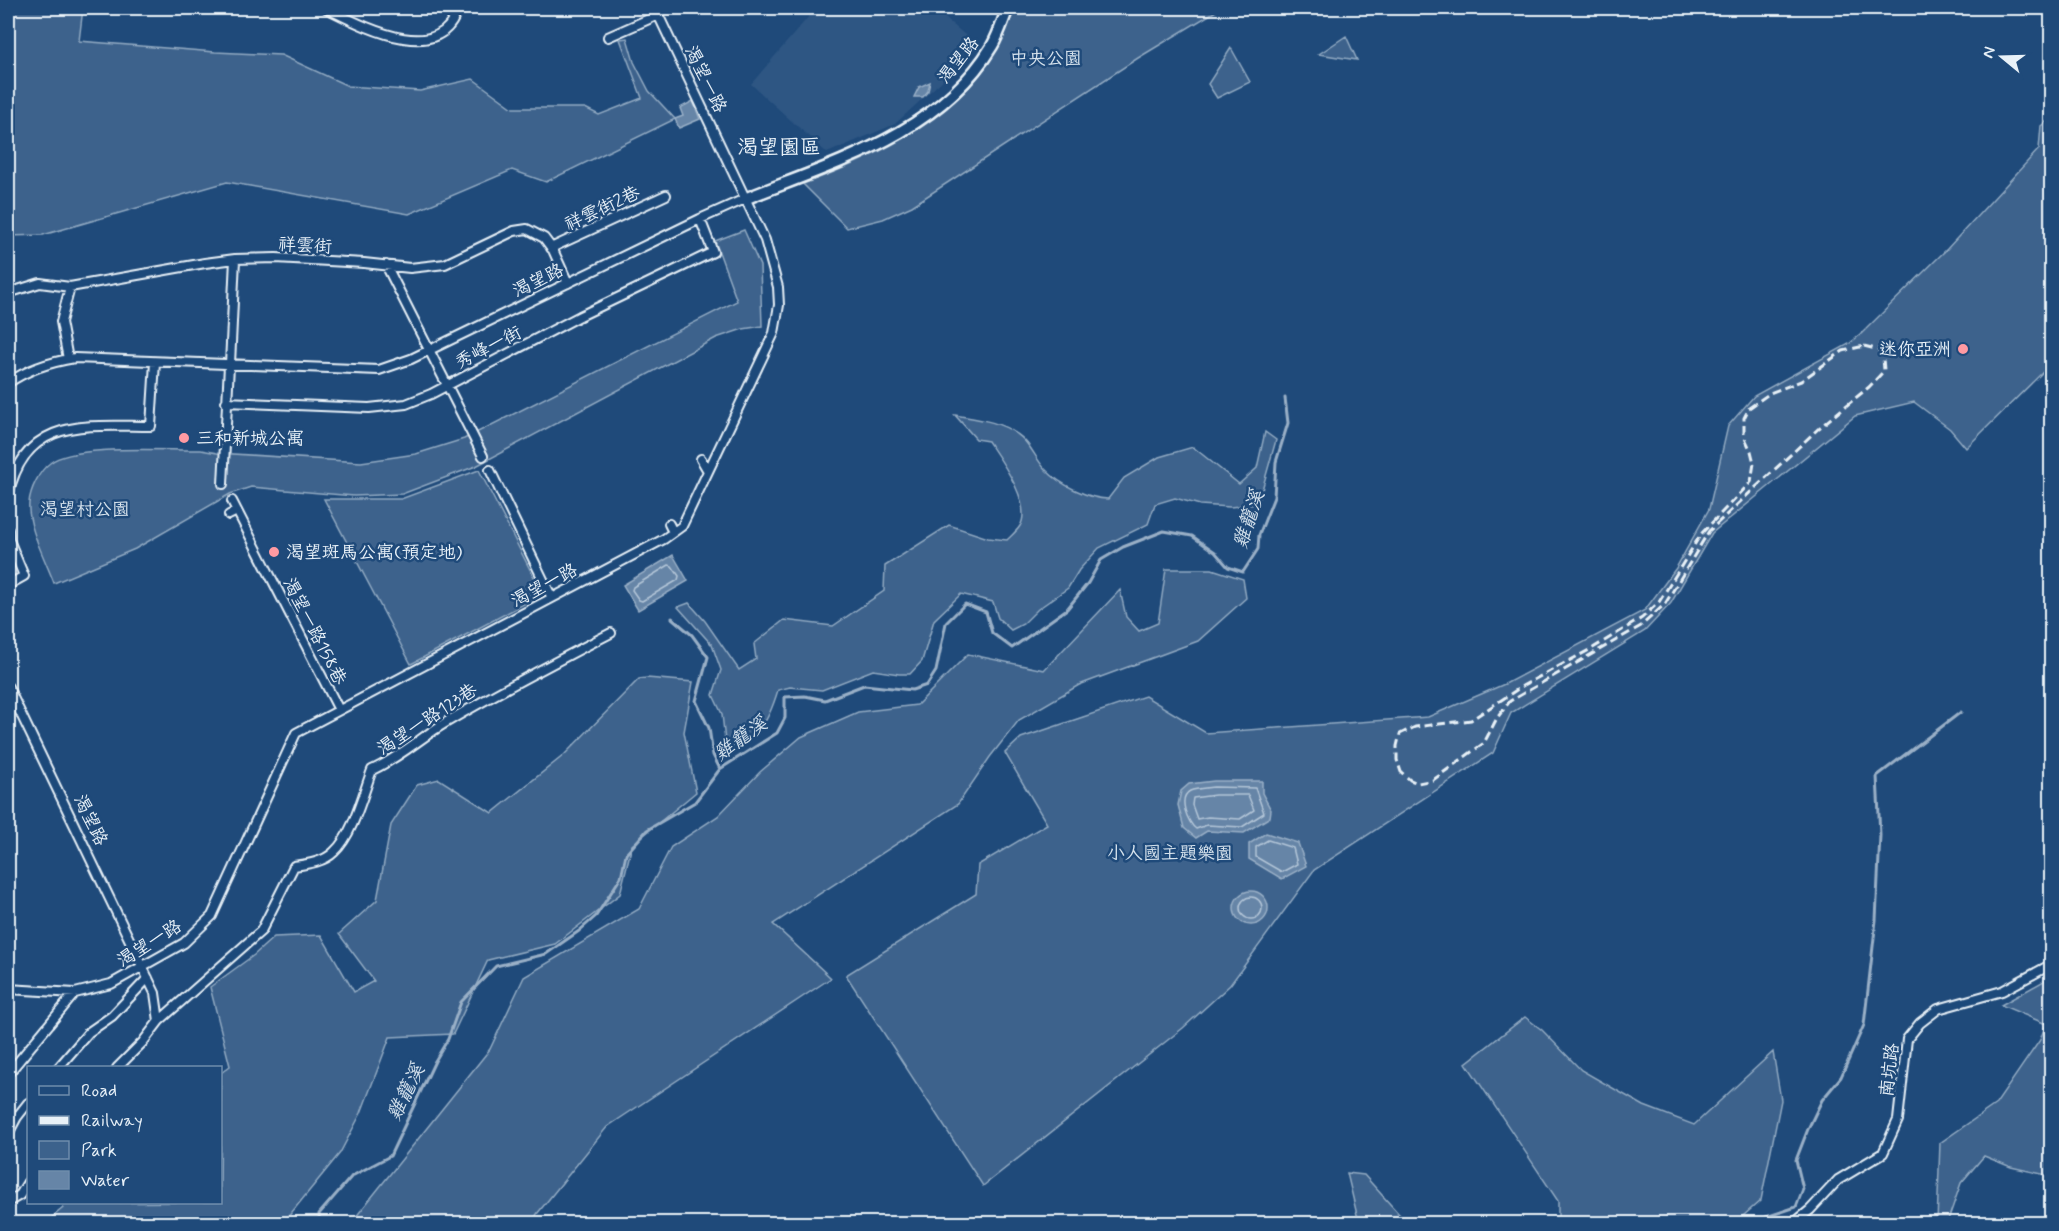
<svg xmlns="http://www.w3.org/2000/svg" width="2059" height="1231" font-family="Mynerve,'LXGW WenKai TC',sans-serif">
<style>
.built{fill:#2e5683}
.green{fill:#3c628c;stroke:#92aac2;stroke-width:1.5}
.water{fill:#6685a7;stroke:#9ab0c7;stroke-width:1.5}
.lines{fill:none;stroke-linecap:round;stroke-linejoin:round}
.shore{stroke:#b4c6d8;stroke-width:1.5}
.stream{stroke:#9ab0c7;stroke-width:3}
.street-casing{stroke:#e8f1f8;stroke-width:12}
.secondary-casing{stroke:#e8f1f8;stroke-width:15}
.street{stroke:#1f4a7a;stroke-width:8}
.secondary{stroke:#1f4a7a;stroke-width:10}
.rail{stroke:#e8f1f8;stroke-width:3;stroke-dasharray:9 4.5;stroke-linecap:butt}
.poi-dot{fill:#ff9aa2;stroke:#1f4a7a;stroke-width:2}
.labels{text-anchor:middle;stroke-width:5;stroke-linejoin:round;paint-order:stroke}
.park-label{font-size:18px;fill:#d7e3ed;stroke:#1f4a7a}
.street-label{font-size:18px;fill:#e8f1f8;stroke:#1f4a7a}
.poi-label{font-size:18px;fill:#e8f1f8;stroke:#1f4a7a;text-anchor:start}
.water-label{font-size:20px;font-style:italic;fill:#d4e1ec;stroke:#1f4a7a}
.quarter-label{font-size:21px;fill:#e8f1f8;stroke:#1f4a7a}
</style>
<rect width="100%" height="100%" fill="#1f4a7a"/>
<filter id="ink" filterUnits="userSpaceOnUse"><feTurbulence type="fractalNoise" baseFrequency=".0167" numOctaves="2"/><feDisplacementMap in="SourceGraphic" scale="12" xChannelSelector="R" yChannelSelector="G"/><feConvolveMatrix kernelMatrix="1 2 1 2 8 2 1 2 1" color-interpolation-filters="sRGB"/></filter>
<g filter="url(#ink)">
<!-- built -->
<path class="built" d="M 816,8 L 933,8 L 971,40 L 956,68 L 895,124 L 827,153 L 751,84 Z"/>
<!-- green -->
<path class="green" d="M 8,8 L 83,8 L 79,41 L 215,52 L 281,55 L 348,86 L 420,91 L 473,79 L 513,108 L 585,108 L 599,115 L 642,98 L 620,39 L 627,38 L 634,62 L 649,91 L 675,119 L 546,182 L 512,170 L 409,214 L 227,182 L 43,235 L 8,236 Z
M 1014,8 L 1221,8 L 1138,58 L 912,206 L 883,219 L 847,228 L 803,184 C 869,160 949,123 989,62 C 999,46 1006,25 1014,8 Z
M 1346,36 L 1357,60 L 1319,54 Z
M 1231,48 L 1250,82 L 1217,98 L 1208,84 Z
M 2051,118 L 2051,364 L 1966,448 L 1950,429 L 1914,402 L 1855,416 L 1712,533 L 1671,603 L 1645,631 L 1511,713 L 1493,753 L 1314,870 L 1230,985 L 1183,1028 L 983,1186 L 846,975 L 976,894 L 978,865 L 1047,824 L 1005,753 L 1021,738 L 1145,696 L 1206,733 L 1428,717 L 1507,683 L 1645,610 L 1676,568 L 1709,509 L 1728,426 L 1754,396 L 1849,344 L 1860,335 L 1947,249 L 2039,149 L 2041,126 Z
M 744,230 L 760,266 L 762,326 L 743,329 L 716,338 L 476,466 L 402,494 L 354,496 L 251,487 L 230,494 L 135,549 L 54,583 C 46,561 27,526 29,503 C 30,490 39,471 50,463 C 74,444 169,451 201,450 L 217,453 L 361,462 L 416,454 L 464,439 L 737,301 L 715,241 Z
M 955,415 C 977,419 999,421 1017,434 C 1031,443 1035,459 1046,470 C 1059,484 1089,499 1108,499 L 1124,478 L 1159,457 L 1193,447 L 1239,484 L 1257,468 L 1265,432 L 1276,440 L 1258,504 L 1230,507 L 1200,505 L 1175,498 L 1155,504 L 1148,524 L 1099,548 L 1079,570 L 1068,588 L 1038,609 L 1023,624 L 1011,630 L 998,618 L 993,602 L 961,594 L 934,620 L 922,661 L 910,674 L 899,674 L 873,670 L 822,690 L 790,687 L 778,690 C 767,726 760,735 726,750 L 722,714 L 713,695 L 721,670 L 712,645 L 678,607 L 689,603 L 705,621 L 739,670 L 756,659 L 754,644 L 784,620 L 833,626 L 884,591 L 885,566 L 949,525 L 988,538 L 1007,540 C 1011,536 1017,531 1020,526 C 1033,504 1000,459 988,441 L 976,439 Z
M 479,470 L 541,591 L 539,596 L 411,664 L 324,499 L 401,499 Z
M 1166,569 L 1212,569 L 1243,579 L 1246,598 L 1198,641 L 1079,685 L 1019,720 L 990,757 L 958,804 L 773,924 L 831,978 L 607,1127 L 537,1214 L 532,1223 L 351,1223 L 490,1049 L 524,977 L 639,909 L 671,847 L 718,816 L 760,772 L 801,737 L 858,712 L 917,705 L 968,654 L 1044,670 L 1120,590 L 1126,617 L 1139,631 L 1158,623 Z
M 647,678 L 693,682 L 684,732 L 696,792 L 632,845 L 620,894 L 555,944 L 488,960 L 453,1034 L 390,1037 L 361,1113 L 340,1153 L 283,1223 L 45,1223 L 63,1208 L 64,1203 L 220,1202 L 221,1073 L 230,1066 L 210,987 L 254,955 L 274,937 L 321,935 L 354,992 L 374,981 L 339,934 L 377,900 L 391,825 L 417,785 L 439,779 L 492,813 L 564,755 L 639,679 Z
M 2051,977 L 2051,1176 L 2011,1167 L 1984,1156 L 1961,1183 L 1947,1223 L 1937,1223 L 1940,1143 L 1996,1104 L 2040,1040 L 2046,1024 L 2001,1005 Z
M 1525,1017 L 1542,1030 L 1581,1070 L 1644,1106 L 1694,1125 L 1773,1052 L 1781,1100 L 1761,1200 L 1735,1223 L 1558,1223 L 1558,1201 L 1466,1063 Z
M 1347,1173 L 1364,1175 L 1407,1223 L 1359,1223 Z"/>
<!-- water -->
<path class="water" d="M 930,82 L 928,91 L 923,97 L 914,97 L 919,87 Z
M 693,101 L 700,119 L 679,128 L 675,119 L 683,116 L 680,108 Z
M 673,555 L 688,581 L 638,610 L 623,585 Z
M 1214,781 L 1262,781 L 1262,793 L 1271,810 L 1270,817 L 1244,833 L 1207,831 L 1196,838 L 1184,828 L 1178,805 L 1181,791 L 1189,784 Z
M 1266,833 L 1298,843 L 1306,866 L 1282,879 L 1249,859 L 1249,844 Z
M1234 908a17 17 0 1 1 34 0a17 17 0 1 1-34 0Z"/>
<g class="lines">
<!-- shore -->
<path class="shore" d="M 669,565 L 672,566 L 679,576 L 678,580 L 642,601 L 639,600 L 632,590 L 633,587 Z
M 1214,787 L 1255,788 L 1264,813 L 1242,827 L 1207,825 L 1196,829 C 1188,823 1177,798 1190,791 C 1196,788 1207,788 1214,787 Z
M 1215,795 L 1248,795 L 1254,810 L 1240,819 L 1208,817 L 1197,819 L 1192,805 L 1193,798 Z
M 1268,840 L 1293,848 L 1297,864 L 1282,872 L 1256,857 L 1256,847 Z
M1240 908a11 11 0 1 1 22 0a11 11 0 1 1-22 0Z"/>
<!-- stream -->
<path class="stream" d="M 672,618 L 692,635 L 708,657 L 696,701 L 709,728 L 713,755 L 720,769
M 320,1224 L 319,1214 L 352,1176 L 390,1156 L 435,1061 L 448,1039 L 461,1002 L 496,966 L 546,954 L 579,931 L 596,916 L 621,877 L 626,854 L 647,830 L 695,802 L 720,769 L 777,733 L 785,718 L 785,697 L 805,696 L 825,700 L 864,685 L 912,690 L 927,685 L 936,671 L 946,623 L 965,604 L 986,612 L 992,633 L 1012,648 L 1067,609 L 1088,583 L 1101,560 L 1123,547 L 1164,531 L 1192,536 L 1215,552 L 1228,567 L 1243,572 L 1258,549 L 1259,535 L 1274,497 L 1276,462 L 1288,423 L 1285,398
M 1760,1224 L 1766,1217 L 1796,1207 L 1803,1189 L 1796,1160 L 1808,1129 L 1822,1100 L 1841,1077 L 1864,1025 L 1876,920 L 1880,835 L 1877,776 L 1961,712"/>
<!-- street casing -->
<g class="street-casing">
<path id="street" d="M 326,8 C 361,25 441,69 458,8
M 608,37 L 658,15
M 551,248 L 666,195
M 386,265 L 483,456
M 8,293 L 40,283 L 70,287 L 205,263 L 235,259 L 276,258 L 364,263 L 410,268 L 445,264 L 514,231 L 527,229 L 544,238 L 553,250 L 568,283
M 68,359 L 61,322 L 70,287
M 230,364 L 235,259
M 8,383 C 28,369 50,362 75,358 L 379,370 L 411,359 L 700,219 L 747,198
M 226,402 L 369,408 L 406,404 L 431,394 L 580,316 L 713,252 L 700,219
M 701,459 L 708,471
M 490,470 L 552,598
M 223,484 L 229,365
M 8,496 C 25,416 86,426 151,426 L 155,362
M 232,501 L 339,710
M 229,515 L 237,511
M 669,524 L 673,532
M 8,530 L 9,540 L 24,576 L 8,585
M 8,687 L 155,993 L 159,1021 L 143,1042 L 117,1068
M 8,989 L 75,993 L 111,984 L 184,943 L 212,916 L 296,733 L 664,539 L 682,526 L 774,333 L 779,305 L 778,287 L 765,240 L 655,8
M 159,1021 L 261,931 L 294,866 C 308,864 324,862 334,852 C 353,835 363,794 372,770 C 399,758 420,738 445,723 C 499,691 555,662 611,633
M 58,1068 L 89,1032 L 112,1016 L 148,978
M 8,1074 L 75,993
M 8,1134 L 17,1117 L 28,1103
M 8,1202 L 20,1195 L 28,1182
M 1793,1224 L 1810,1210 L 1838,1180 L 1883,1153 L 1898,1120 L 1907,1039 L 1920,1023 L 1938,1009 L 2002,991 L 2052,964"/>
</g>
<!-- secondary casing -->
<g class="secondary-casing">
<path id="secondary" d="M 747,198 C 835,163 940,133 992,46 C 999,34 1003,20 1008,8"/>
</g>
<!-- street -->
<use href="#street" class="street"/>
<!-- secondary -->
<use href="#secondary" class="secondary"/>
<!-- rail -->
<path class="rail" d="M 1864,346 L 1879,350 L 1883,358 L 1884,370 L 1882,373 L 1869,387 L 1819,428 L 1709,531 L 1665,604 L 1641,626 L 1510,701 L 1497,718 L 1484,743 L 1433,780 L 1418,783 L 1410,780 L 1401,772 L 1397,760 L 1397,746 L 1400,734 L 1415,727 L 1471,720 L 1524,685 L 1593,648 L 1642,618 L 1659,602 L 1701,534 L 1751,482 L 1754,463 L 1751,451 L 1744,436 L 1744,418 L 1749,408 L 1770,393 L 1801,381 L 1843,351 Z"/>
</g>
</g>
<!-- markers -->
<g class="poi-dot">
<circle cx="1963" cy="349" r="6"/>
<circle cx="184" cy="438" r="6"/>
<circle cx="274" cy="552" r="6"/>
</g>
<g class="labels">
<!-- park labels -->
<g class="park-label">
<text x="1046" y="64">中央公園</text>
<text x="85" y="515">渴望村公園</text>
<text x="1170" y="859">小人國主題樂園</text>
</g>
<!-- street labels -->
<g class="street-label">
<text transform="translate(958 60) rotate(-51)" y="6">渴望路</text>
<text transform="translate(706 79) rotate(64)" y="6">渴望一路</text>
<text transform="translate(602 208) rotate(-25)" y="6">祥雲街2巷</text>
<text transform="translate(305 245) rotate(3)" y="6">祥雲街</text>
<text transform="translate(538 280) rotate(-26)" y="6">渴望路</text>
<text transform="translate(488 347) rotate(-27)" y="6">秀峰一街</text>
<text transform="translate(544 585) rotate(-28)" y="6">渴望一路</text>
<text transform="translate(315 631) rotate(63)" y="6">渴望一路158巷</text>
<text transform="translate(427 719) rotate(-33)" y="6">渴望一路123巷</text>
<text transform="translate(91 820) rotate(64)" y="6">渴望路</text>
<text transform="translate(149 943) rotate(-32)" y="6">渴望一路</text>
<text transform="translate(1889 1070) rotate(-83)" y="6">南坑路</text>
</g>
<!-- poi labels -->
<g class="poi-label">
<text x="1951" y="355" text-anchor="end">迷你亞洲</text>
<text x="196" y="444">三和新城公寓</text>
<text x="286" y="558">渴望斑馬公寓(預定地)</text>
</g>
<!-- water labels -->
<g class="water-label">
<text transform="translate(1248 519) rotate(-72)" y="7">雞籠溪</text>
<text transform="translate(740 738) rotate(-36)" y="7">雞籠溪</text>
<text transform="translate(405 1092) rotate(-64)" y="7">雞籠溪</text>
</g>
<!-- quarter labels -->
<g class="quarter-label">
<text x="779" y="154">渴望園區</text>
</g>
</g>
<!-- margin -->
<rect width="2059" height="1231" fill="none" stroke="#1f4a7a" stroke-width="30"/>
<rect x="15" y="15" width="2029" height="1201" fill="none" stroke="#e8f1f8" stroke-width="2" filter="url(#ink)"/>
<!-- legend -->
<rect x="27" y="1066" width="195" height="138" fill="#1f4a7a" stroke="#6f8dac" stroke-width="1.5"/>
<rect x="39" y="1086" width="30" height="9" fill="#1f4a7a" stroke="#6f8dac" stroke-width="1.5"/>
<text x="81" y="1096" font-size="18" fill="#e8f1f8">Road</text>
<rect x="39" y="1116" width="30" height="9" fill="#e8f1f8" stroke="#6f8dac" stroke-width="1.5"/>
<text x="81" y="1126" font-size="18" fill="#e8f1f8">Railway</text>
<rect x="39" y="1141" width="30" height="18" fill="#3c628c" stroke="#6f8dac" stroke-width="1.5"/>
<text x="81" y="1156" font-size="18" fill="#e8f1f8">Park</text>
<rect x="39" y="1171" width="30" height="18" fill="#6685a7" stroke="#6f8dac" stroke-width="1.5"/>
<text x="81" y="1186" font-size="18" fill="#e8f1f8">Water</text>
<!-- north arrow -->
<g transform="translate(2002 57) rotate(289)" stroke="#1f4a7a" stroke-width="4.5" paint-order="stroke">
<path d="M0-4.5L10 22L0 15L-10 22Z" fill="#e8f1f8"/>
<text y="-9" font-size="16" font-weight="bold" text-anchor="middle" fill="#e8f1f8">N</text>
</g>
</svg>
